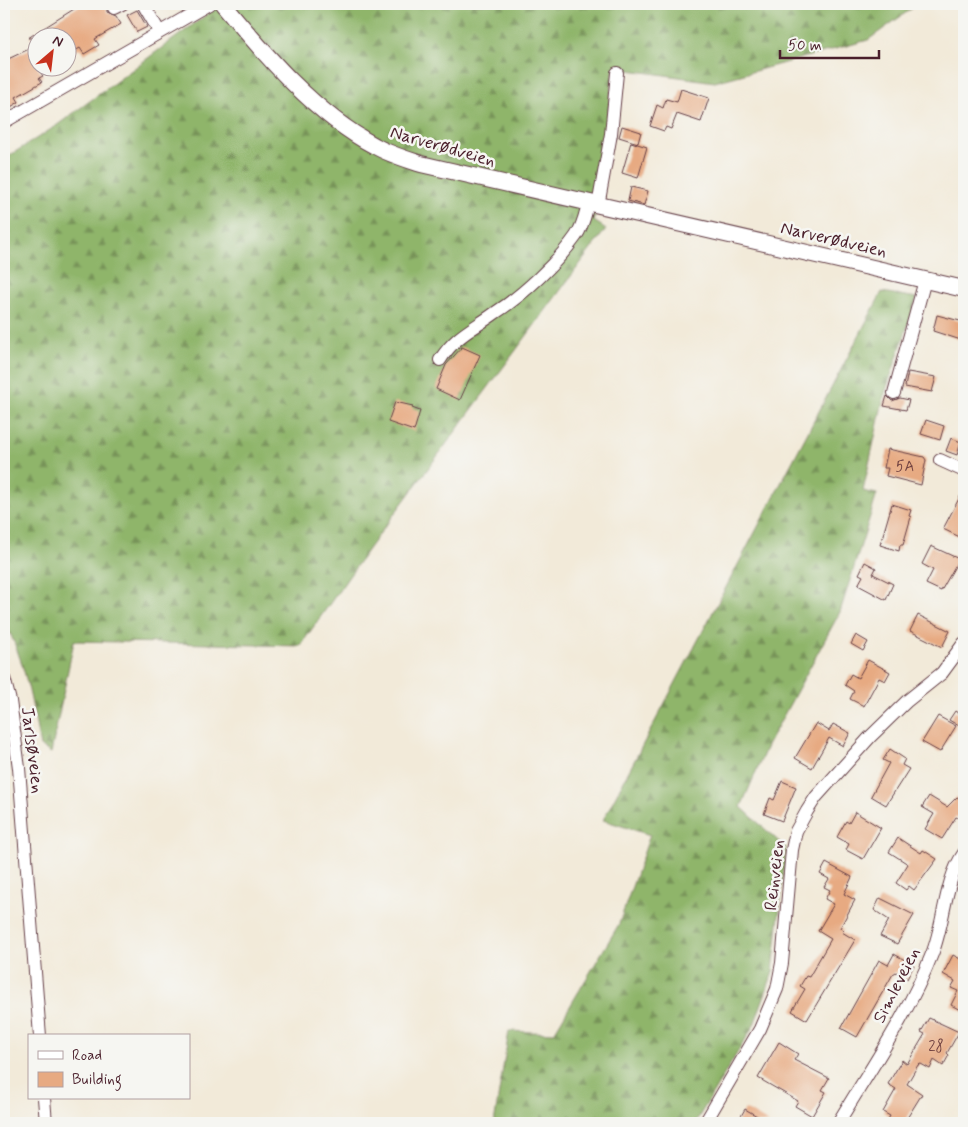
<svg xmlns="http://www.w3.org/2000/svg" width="968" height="1127" font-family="Mynerve,sans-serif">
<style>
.forest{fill:url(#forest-firs);stroke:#6c6a4b}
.building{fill:#e7aa82}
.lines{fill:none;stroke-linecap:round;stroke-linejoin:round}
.minor-casing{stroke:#633d45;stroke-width:14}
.major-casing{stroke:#633d45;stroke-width:18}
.minor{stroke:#fff;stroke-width:12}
.major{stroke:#fff;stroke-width:16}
.labels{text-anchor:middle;stroke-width:5;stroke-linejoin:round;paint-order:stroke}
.number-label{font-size:15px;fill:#714241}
.street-label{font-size:18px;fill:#4a1f2b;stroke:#f6f6f2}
</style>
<defs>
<pattern id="forest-firs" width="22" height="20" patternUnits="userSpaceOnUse" patternTransform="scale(1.25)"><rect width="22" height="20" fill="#8fb56b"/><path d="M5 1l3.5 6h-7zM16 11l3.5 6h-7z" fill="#779358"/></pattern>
</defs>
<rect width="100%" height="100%" fill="#f6f6f2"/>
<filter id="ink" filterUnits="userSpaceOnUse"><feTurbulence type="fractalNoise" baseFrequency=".02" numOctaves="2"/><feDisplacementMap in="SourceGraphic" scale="10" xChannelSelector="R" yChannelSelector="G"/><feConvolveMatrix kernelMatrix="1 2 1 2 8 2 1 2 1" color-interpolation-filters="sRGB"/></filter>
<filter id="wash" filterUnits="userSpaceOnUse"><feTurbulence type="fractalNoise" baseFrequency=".0096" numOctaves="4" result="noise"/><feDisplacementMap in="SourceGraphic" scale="20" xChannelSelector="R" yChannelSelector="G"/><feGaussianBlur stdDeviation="1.12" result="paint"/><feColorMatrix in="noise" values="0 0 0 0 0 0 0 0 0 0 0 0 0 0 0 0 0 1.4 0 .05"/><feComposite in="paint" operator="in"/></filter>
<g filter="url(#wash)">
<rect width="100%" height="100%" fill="#f2ead9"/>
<!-- forest -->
<path class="forest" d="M 221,4 L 918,4 L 868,40 L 715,82 L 614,68 L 594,221 L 606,229 L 369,548 L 300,646 L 74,641 L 51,753 L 40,746 C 32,703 25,660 4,621 L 4,159 L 56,126 Z
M 882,292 L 917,298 L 884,396 L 863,491 L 877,494 L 840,612 L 767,746 L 741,807 L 786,848 L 773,972 L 754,1025 L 695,1123 L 494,1123 L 509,1031 L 554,1033 L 619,924 L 650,835 L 603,820 Z"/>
<g id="blocks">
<!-- building -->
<path class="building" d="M 82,4 L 107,4 L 107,12 L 116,16 L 121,24 L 95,39 L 99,45 L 84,54 L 80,48 L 68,55 L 68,38 L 28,38 Z
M 137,10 L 147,27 L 137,32 L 127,15 Z
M 29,49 L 38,62 L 38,68 L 43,76 L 39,78 L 42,82 L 16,97 L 19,102 L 4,111 L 4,61 Z
M 681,89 L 709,98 L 701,122 L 677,114 L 671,129 L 666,127 L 664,131 L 650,126 L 657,105 L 663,108 L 666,99 L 677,102 Z
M 622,126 L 641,132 L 638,143 L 619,137 Z
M 631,142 L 647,147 L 638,178 L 622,173 Z
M 631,187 L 648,191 L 644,205 L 628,201 Z
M 937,315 L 964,322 L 964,341 L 933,331 Z
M 462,347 L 480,355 L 460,400 L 436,389 L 446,365 Z
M 908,372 L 936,377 L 932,392 L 905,387 Z
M 887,396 L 892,401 L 900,398 L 909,400 L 906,410 L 884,406 Z
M 395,402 L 413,406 L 412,408 L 420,411 L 414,431 L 388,422 Z
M 926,420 L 944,426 L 940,440 L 921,434 Z
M 951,438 L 961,442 L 957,455 L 946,451 Z
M 888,449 L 924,457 L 926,460 L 921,485 L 886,476 L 888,468 L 884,468 Z
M 964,489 L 964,539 L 943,529 Z
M 892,504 L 911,510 L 909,516 L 911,517 L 903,545 L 900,545 L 899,551 L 880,545 Z
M 931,546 L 959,559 L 941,591 L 926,584 L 933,570 L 922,564 Z
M 865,562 L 876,568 L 873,574 L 893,584 L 886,600 L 858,585 L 863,576 L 859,574 Z
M 918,615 L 950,631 L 942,647 L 910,631 Z
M 856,635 L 868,642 L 863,651 L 851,644 Z
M 868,660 L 890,672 L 885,681 L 879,678 L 864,706 L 850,699 L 854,691 L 845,685 L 851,674 L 858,678 Z
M 955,711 L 964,717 L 964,729 L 949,720 Z
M 938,716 L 956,726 L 940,752 L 922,742 Z
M 816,723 L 829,731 L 833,724 L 850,733 L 843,746 L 829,738 L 812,768 L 795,758 Z
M 890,749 L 905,759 L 902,765 L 909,769 L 886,805 L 871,796 L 889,763 L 883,760 Z
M 782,781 L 796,787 L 782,821 L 764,814 L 770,798 L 774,800 Z
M 929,796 L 947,807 L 957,797 L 964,801 L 964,821 L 956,817 L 942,839 L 925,829 L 934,814 L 922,807 Z
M 855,812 L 881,828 L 863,859 L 846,850 L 849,844 L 837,837 L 846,821 L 849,823 Z
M 898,838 L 921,853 L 923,850 L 937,859 L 914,890 L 909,886 L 906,890 L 896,883 L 908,864 L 889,852 Z
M 826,863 L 852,877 L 844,894 L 855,900 L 840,928 L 844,930 L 842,932 L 855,940 L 807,1020 L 792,1011 L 805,989 L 800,986 L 806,976 L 809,977 L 831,939 L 818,931 L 834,904 L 825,899 L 830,890 L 824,887 L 829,879 L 820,874 Z
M 880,898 L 914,915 L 897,944 L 880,936 L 889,920 L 874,910 Z
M 894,954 L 914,965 L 907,979 L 896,972 L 893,974 L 857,1037 L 841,1028 L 879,960 L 888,965 Z
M 953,955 L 964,961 L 964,1012 L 951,1005 L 958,991 L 951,988 L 955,981 L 943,974 Z
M 929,1018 L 959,1032 L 947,1053 L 949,1055 L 943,1066 L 934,1060 L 930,1069 L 921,1064 L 918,1065 L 907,1084 L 922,1094 L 904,1123 L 886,1123 L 890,1116 L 883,1112 L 896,1089 L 888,1084 L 902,1060 L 907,1064 L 925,1034 L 921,1032 Z
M 779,1042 L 798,1054 L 794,1060 L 829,1078 L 822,1090 L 826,1092 L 812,1116 L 795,1106 L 798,1101 L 758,1078 Z
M 745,1109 L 769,1123 L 737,1123 Z"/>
</g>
</g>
<g filter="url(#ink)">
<use href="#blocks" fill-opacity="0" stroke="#633d45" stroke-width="1"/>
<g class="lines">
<!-- minor casing -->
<g class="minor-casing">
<path id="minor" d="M 143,4 L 159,31
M 114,8 L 122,4
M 4,122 L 209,4
M 598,206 L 611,134 L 617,73
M 440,360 C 456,335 472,330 495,313 C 523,295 557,263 576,236 C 583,226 585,215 588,204
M 894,393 L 925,280
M 940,460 L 964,471
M 4,678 L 10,701 L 19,768 L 40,1036
M 44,1098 L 46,1123
M 705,1123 L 760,1029 L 777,989 L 782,963 L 792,850 L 796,831 L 807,811 L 816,797 L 870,737 L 907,701 L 942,673 L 964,643
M 838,1123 C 871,1068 909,1013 932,954 C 945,922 944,881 964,853"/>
</g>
<!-- major casing -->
<g class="major-casing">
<path id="major" d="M 223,4 C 266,56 315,114 375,146 C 389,154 406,159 421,164 L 964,289"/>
</g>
<!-- minor -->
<use href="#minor" class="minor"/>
<!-- major -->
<use href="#major" class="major"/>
</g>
</g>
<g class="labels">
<!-- number labels -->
<g class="number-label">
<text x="905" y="471">5A</text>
<text x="936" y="1051">28</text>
</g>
<!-- street labels -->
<g class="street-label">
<text transform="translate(443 146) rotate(16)" y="6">Narverødveien</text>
<text transform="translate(834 239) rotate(13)" y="6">Narverødveien</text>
<text transform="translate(33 750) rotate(83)" y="6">Jarlsøveien</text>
<text transform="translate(774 875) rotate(-84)" y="6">Reinveien</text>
<text transform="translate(896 985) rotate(-63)" y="6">Simleveien</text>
</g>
</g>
<!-- margin -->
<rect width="968" height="1127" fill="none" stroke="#f6f6f2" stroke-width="20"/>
<!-- legend -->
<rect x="28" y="1034" width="162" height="65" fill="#f6f6f2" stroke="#b1a0a2"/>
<rect x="38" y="1051" width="25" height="8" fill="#ffffff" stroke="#b1a0a2"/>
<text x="72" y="1060" font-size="15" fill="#4a1f2b">Road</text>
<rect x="38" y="1072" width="25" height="15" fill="#e7aa82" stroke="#b1a0a2"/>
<text x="72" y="1084" font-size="15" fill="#4a1f2b">Building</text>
<!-- north arrow -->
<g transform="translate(52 52) rotate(28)"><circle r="24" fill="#f6f6f2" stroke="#b1a0a2"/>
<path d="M0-4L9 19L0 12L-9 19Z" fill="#c8321e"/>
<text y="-8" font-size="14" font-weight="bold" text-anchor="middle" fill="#4a1f2b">N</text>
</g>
<!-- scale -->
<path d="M780 50v8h99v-8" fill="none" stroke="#4a1f2b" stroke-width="2.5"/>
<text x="788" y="50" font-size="15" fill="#4a1f2b" stroke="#f6f6f2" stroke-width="4" paint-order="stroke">50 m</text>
</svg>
